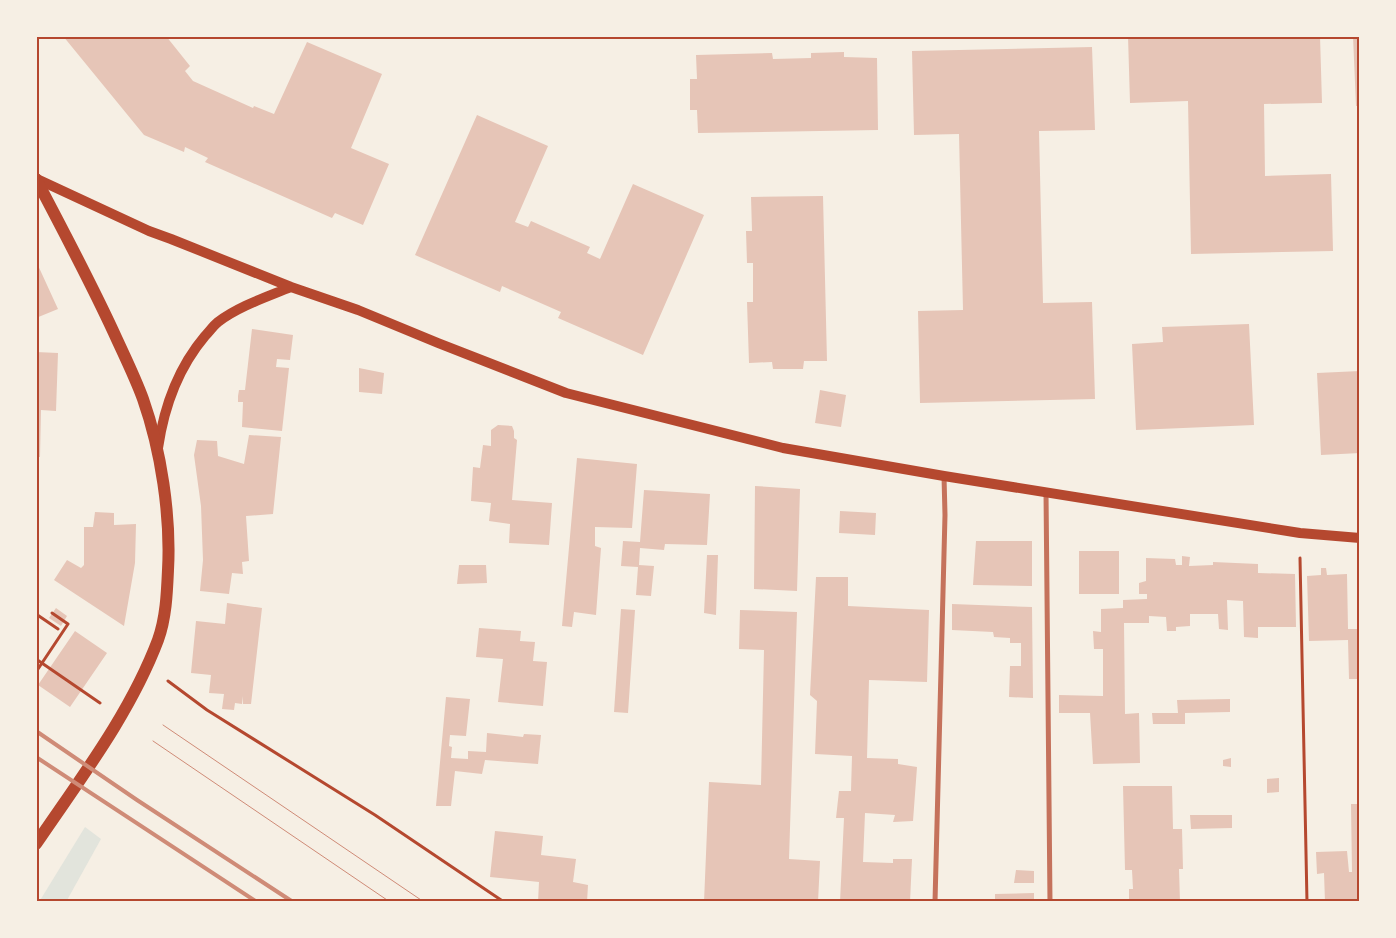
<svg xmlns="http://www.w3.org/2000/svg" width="1396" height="938" font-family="Inter,sans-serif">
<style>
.green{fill:#e2e4dc}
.building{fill:#e6c5b7}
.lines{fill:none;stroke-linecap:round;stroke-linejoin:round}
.path{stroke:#b5482f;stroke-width:3}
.minor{stroke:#c5725c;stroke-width:5}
.secondary{stroke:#b5482f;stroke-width:10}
.primary{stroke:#b5482f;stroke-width:12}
.tram{stroke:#cf8b77;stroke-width:1}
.rail{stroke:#cf8b77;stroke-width:4}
.neatline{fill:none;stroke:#b5482f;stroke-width:2}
</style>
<rect width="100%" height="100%" fill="#f6efe4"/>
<!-- green -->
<path class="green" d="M 85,827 L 101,839 L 66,902 L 39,902 Z"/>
<!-- building -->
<path class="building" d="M 63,36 L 166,36 L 190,66 L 185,71 L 193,81 L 253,108 L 254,106 L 274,114 L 307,42 L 382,74 L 351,148 L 389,164 L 363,225 L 335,213 L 332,218 L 205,162 L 208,158 L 185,147 L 184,152 L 144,135 Z
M 1128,36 L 1320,36 L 1322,103 L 1264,104 L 1265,176 L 1331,174 L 1333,251 L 1191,254 L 1188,101 L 1130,103 Z
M 1353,36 L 1360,36 L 1360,106 L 1356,106 Z
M 1092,47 L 1095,130 L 1039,131 L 1043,303 L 1092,302 L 1095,399 L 920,403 L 918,311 L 963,310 L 959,134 L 914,135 L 912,51 Z
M 844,52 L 844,57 L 877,58 L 878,130 L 698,133 L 697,110 L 690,110 L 690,79 L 697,79 L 696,55 L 772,53 L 773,59 L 811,58 L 811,53 Z
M 477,115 L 548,146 L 515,222 L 528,227 L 531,221 L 590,247 L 587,253 L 600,259 L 633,184 L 704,215 L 643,355 L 558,318 L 561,312 L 502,286 L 500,292 L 415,255 Z
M 823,196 L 827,361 L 804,361 L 803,369 L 773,369 L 772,362 L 749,363 L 747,302 L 753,302 L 753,263 L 747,263 L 746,231 L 752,231 L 751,197 Z
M 36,261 L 58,309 L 36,318 Z
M 1249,324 L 1254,425 L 1136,430 L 1132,344 L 1163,342 L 1162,327 Z
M 252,329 L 293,335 L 290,360 L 277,359 L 276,367 L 289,368 L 282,431 L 242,427 L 243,402 L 238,402 L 238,396 L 239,390 L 245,390 Z
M 36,352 L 58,353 L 56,411 L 41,410 L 40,457 L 36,457 Z
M 359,368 L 384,373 L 382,394 L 359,392 Z
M 1360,371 L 1360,453 L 1321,455 L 1317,373 Z
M 820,390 L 846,395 L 841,427 L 815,423 Z
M 498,425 L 512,426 L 514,431 L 514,438 L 517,440 L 512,500 L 552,503 L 549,545 L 509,543 L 510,524 L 489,521 L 491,503 L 471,501 L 473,467 L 480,468 L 483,445 L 491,446 L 491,430 Z
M 249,435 L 281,437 L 273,514 L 246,516 L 249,561 L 242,562 L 243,574 L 232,573 L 229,594 L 200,591 L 203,560 L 201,506 L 194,455 L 197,440 L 217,441 L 218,456 L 244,464 Z
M 577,458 L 637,464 L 632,528 L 595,527 L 595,546 L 601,548 L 596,615 L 574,612 L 572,627 L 562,626 Z
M 755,486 L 800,489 L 797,591 L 754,589 Z
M 644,490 L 710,494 L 707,545 L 665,544 L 664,550 L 640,548 L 639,565 L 654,566 L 651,596 L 636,595 L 638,567 L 621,566 L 623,541 L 640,542 Z
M 840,511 L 876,513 L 875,535 L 839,533 Z
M 95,512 L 114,513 L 114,525 L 136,524 L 135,563 L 124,626 L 54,580 L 67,560 L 81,568 L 84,565 L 84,527 L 93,527 Z
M 976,541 L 1032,541 L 1032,586 L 973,585 Z
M 1079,551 L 1119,551 L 1119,594 L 1079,594 Z
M 707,555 L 718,555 L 716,615 L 704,613 Z
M 1182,556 L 1190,557 L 1189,566 L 1213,565 L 1213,562 L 1258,564 L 1258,573 L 1295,574 L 1296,627 L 1258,627 L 1258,638 L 1244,637 L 1243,601 L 1227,600 L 1228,630 L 1219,629 L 1218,614 L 1190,614 L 1190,626 L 1176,627 L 1176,631 L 1167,631 L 1166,617 L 1149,616 L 1149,623 L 1124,623 L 1125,714 L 1139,713 L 1140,763 L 1093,764 L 1090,713 L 1059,713 L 1059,695 L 1103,696 L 1103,649 L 1094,649 L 1093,631 L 1101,632 L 1101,609 L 1123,608 L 1123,600 L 1147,599 L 1147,594 L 1139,594 L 1139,583 L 1146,581 L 1146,558 L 1175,559 L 1176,565 L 1182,565 Z
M 459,565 L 486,565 L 487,583 L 457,584 Z
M 1321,568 L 1326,568 L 1327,575 L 1347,574 L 1348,629 L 1360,629 L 1360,679 L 1349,679 L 1348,640 L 1309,641 L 1307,576 L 1321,575 Z
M 816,577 L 848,577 L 848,606 L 929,610 L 927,682 L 869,680 L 867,758 L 898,759 L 898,764 L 917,767 L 913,821 L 893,822 L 895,815 L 865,813 L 863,862 L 893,863 L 893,859 L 912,859 L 910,902 L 840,902 L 844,818 L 836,818 L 839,791 L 851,791 L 852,756 L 815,754 L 817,701 L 810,695 Z
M 227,603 L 262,608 L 251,704 L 243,704 L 243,696 L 242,704 L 235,703 L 234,710 L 222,709 L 224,694 L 209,693 L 211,675 L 191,673 L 196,621 L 225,624 Z
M 952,604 L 1032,607 L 1033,698 L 1009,697 L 1010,666 L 1021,666 L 1021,643 L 1010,643 L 1010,638 L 994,637 L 993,632 L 952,630 Z
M 56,608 L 67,616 L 61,626 L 49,618 Z
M 621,609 L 635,610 L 628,713 L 614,712 Z
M 740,610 L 797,612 L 789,859 L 820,861 L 818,902 L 704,902 L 709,782 L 761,785 L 764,650 L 739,649 Z
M 479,628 L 521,631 L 520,641 L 535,642 L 533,661 L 547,662 L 543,706 L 498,702 L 503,659 L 476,657 Z
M 75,631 L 107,653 L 70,707 L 38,685 Z
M 446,697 L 470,699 L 466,736 L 450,735 L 449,746 L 452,747 L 451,758 L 468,759 L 468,751 L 486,752 L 487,733 L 523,737 L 524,734 L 541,735 L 538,764 L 485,760 L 482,774 L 455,771 L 451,806 L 436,806 Z
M 1230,699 L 1230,712 L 1185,713 L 1185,724 L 1153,724 L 1152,713 L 1178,713 L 1177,700 Z
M 1231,758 L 1231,767 L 1223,766 L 1223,760 Z
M 1279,778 L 1279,792 L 1267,793 L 1267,779 Z
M 1123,786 L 1172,786 L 1173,829 L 1182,829 L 1183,869 L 1179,869 L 1180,902 L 1129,902 L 1129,889 L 1133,889 L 1132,870 L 1125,870 Z
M 1351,804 L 1360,804 L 1360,899 L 1352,900 L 1352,902 L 1325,902 L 1324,873 L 1317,874 L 1316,852 L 1347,851 L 1349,872 L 1352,872 Z
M 1190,815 L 1232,815 L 1232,828 L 1191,829 Z
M 495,831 L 543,836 L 541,855 L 576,859 L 573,882 L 588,885 L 587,902 L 538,902 L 539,882 L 490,877 Z
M 1016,870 L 1034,871 L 1034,883 L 1014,883 Z
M 1034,893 L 1034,902 L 995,902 L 995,894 Z"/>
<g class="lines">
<!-- path -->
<path class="path" d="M 1300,558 L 1307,902
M 36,614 L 58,629
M 36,659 L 100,703
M 36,672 L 68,624 L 52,613
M 168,681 L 207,710 L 375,815 L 504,902"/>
<!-- minor -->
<path class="minor" d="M 1046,492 L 1050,902
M 935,902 L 945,515 L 944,476"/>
<!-- secondary -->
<path class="secondary" d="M 37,179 L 149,231 L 171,239 L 291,287 L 358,310 L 438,343 L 566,393 L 783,448 L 944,476 L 1300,533 L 1360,538
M 158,448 C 164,407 178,368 205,336 C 209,332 213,326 218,322 C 239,306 267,297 291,287"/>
<!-- primary -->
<path class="primary" d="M 36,179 C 63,230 90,281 114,333 C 124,355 135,377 143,399 C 161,450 171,516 168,570 C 167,593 166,618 158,640 C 130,714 80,779 36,844"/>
<!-- tram -->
<path class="tram" d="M 163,725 L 424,902
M 153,741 L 390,902"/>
<!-- rail -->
<path class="rail" d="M 36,731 L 137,800 L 293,902
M 36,757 L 257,902"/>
</g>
<!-- border -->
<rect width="1396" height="938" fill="none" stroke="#f6efe4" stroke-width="75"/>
<rect x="38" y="38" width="1320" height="862" class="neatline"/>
</svg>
